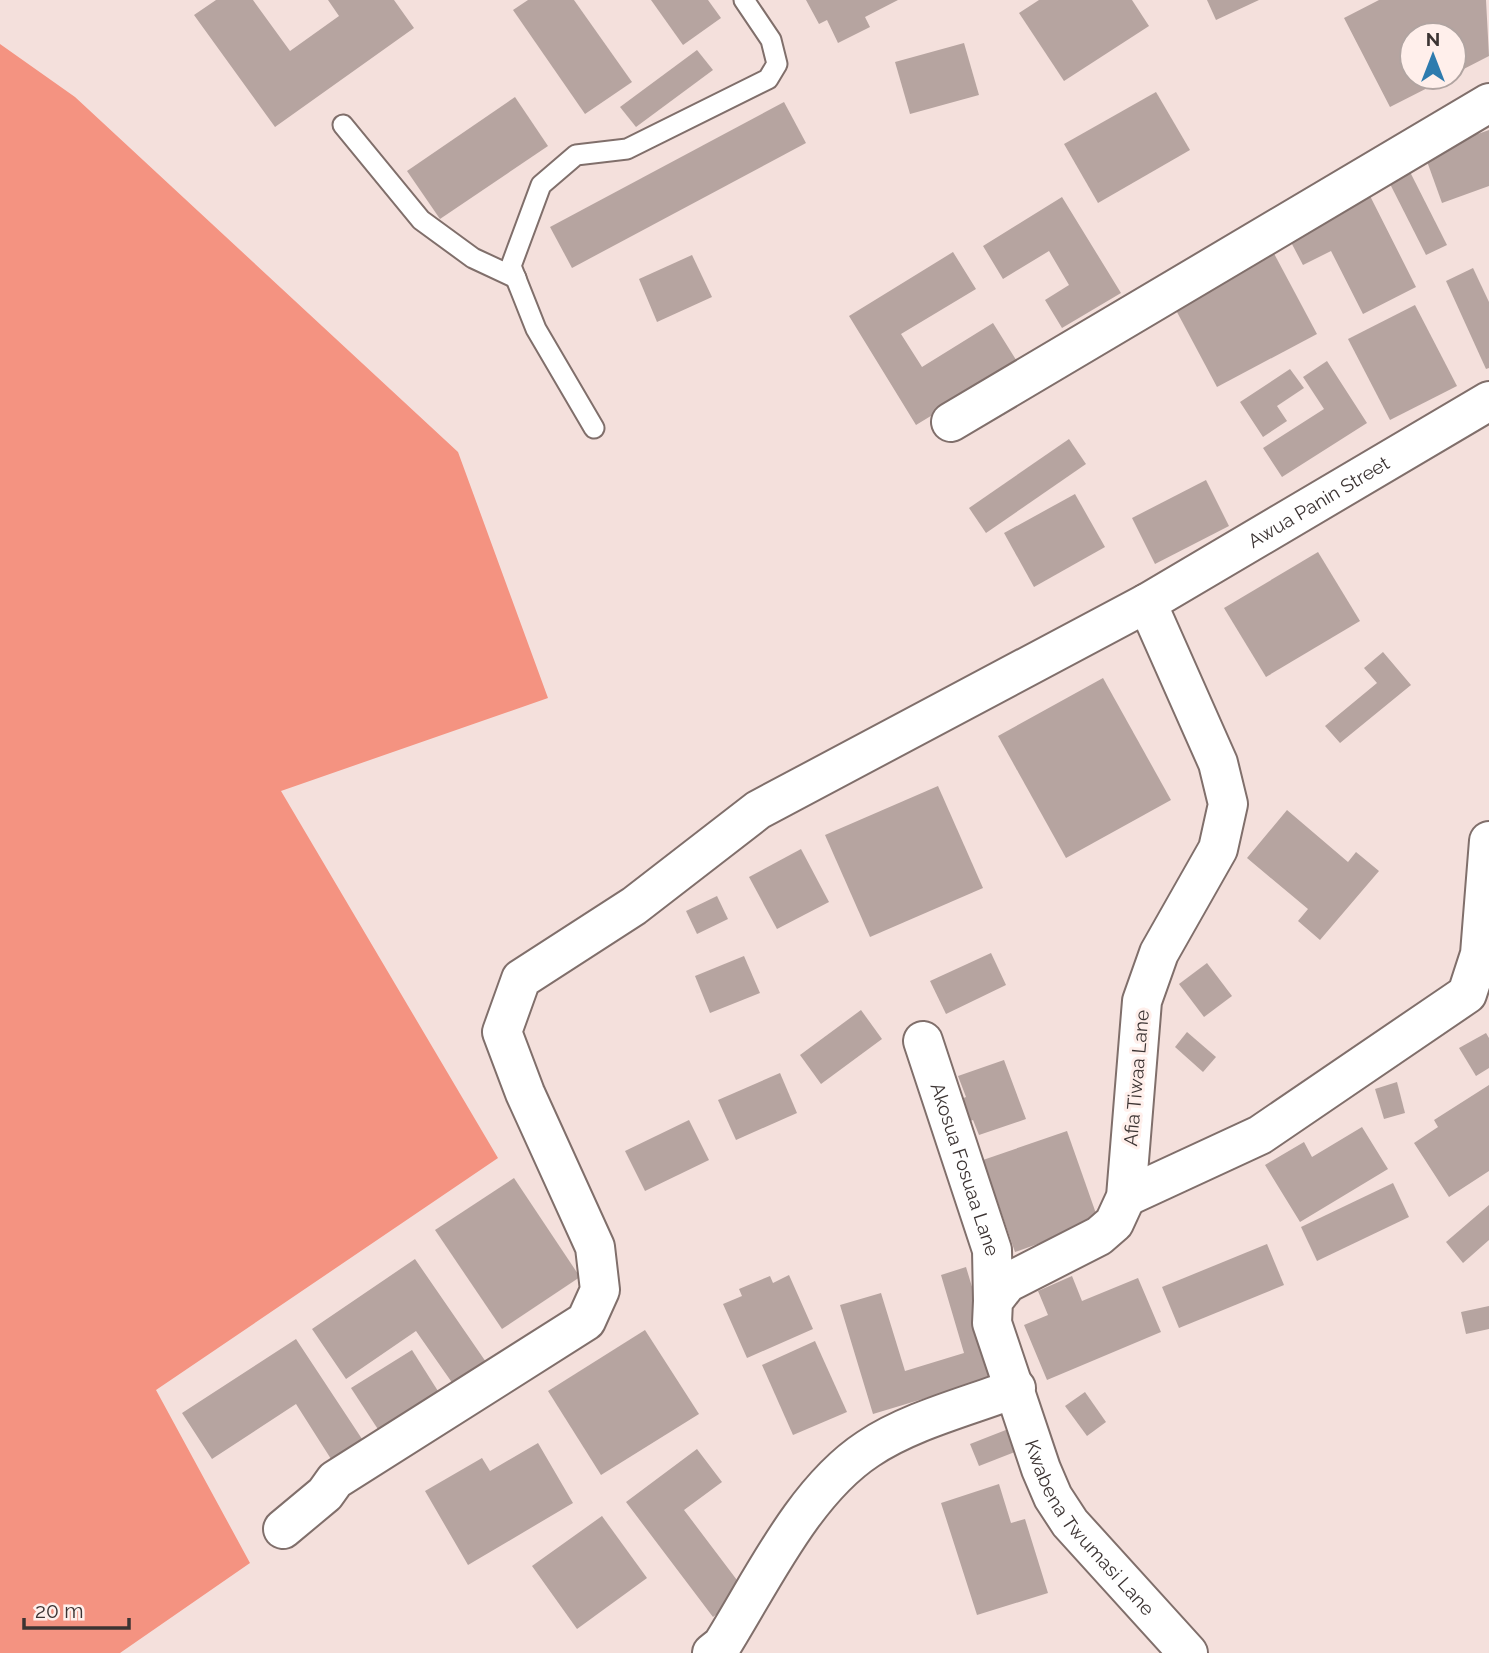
<svg xmlns="http://www.w3.org/2000/svg" width="1489" height="1653" font-family="Raleway,sans-serif">
<style>
.forest{fill:#f49381}
.building{fill:#b6a4a0}
.lines{fill:none;stroke-linecap:round;stroke-linejoin:round}
.lane-casing{stroke:#806f6b;stroke-width:23}
.street-casing{stroke:#806f6b;stroke-width:42}
.lane{stroke:#fff;stroke-width:19}
.street{stroke:#fff;stroke-width:38}
.labels{text-anchor:middle;dominant-baseline:central;stroke-width:6;stroke-linejoin:round;paint-order:stroke}
.street-label{font-size:19px;fill:#3c3433;stroke:#ffefeb}
</style>
<rect width="100%" height="100%" fill="#f4e0dc"/>
<path class="forest" d="M 0,44 L 75,97 L 458,452 L 548,698 L 281,791 L 498,1158 L 156,1390 L 250,1563 L 120,1653 L 0,1653 Z"/>
<g class="building">
<path d="M 216,0 L 253,0 L 290,51 L 339,16 L 328,0 L 394,0 L 414,28 L 275,127 L 194,15 Z"/>
<path d="M 528,0 L 574,0 L 632,82 L 585,114 L 513,10 Z"/>
<path d="M 651,0 L 708,0 L 721,18 L 683,45 Z"/>
<path d="M 806,0 L 898,0 L 865,17 L 870,27 L 838,43 L 827,20 L 819,24 Z"/>
<path d="M 1039,0 L 1132,0 L 1149,26 L 1064,81 L 1019,13 Z"/>
<path d="M 1207,0 L 1259,0 L 1216,20 Z"/>
<path d="M 1379,0 L 1486,0 L 1489,56 L 1454,74 L 1454,35 L 1412,35 L 1412,77 L 1449,77 L 1390,107 L 1344,18 Z"/>
<path d="M 964,43 L 979,95 L 910,114 L 895,62 Z"/>
<path d="M 697,50 L 713,70 L 636,127 L 620,107 Z"/>
<path d="M 1156,92 L 1190,150 L 1098,203 L 1064,144 Z"/>
<path d="M 515,97 L 548,146 L 440,219 L 407,171 Z"/>
<path d="M 784,102 L 806,143 L 572,268 L 550,227 Z"/>
<path d="M 1489,130 L 1489,186 L 1442,203 L 1424,153 Z"/>
<path d="M 1408,168 L 1447,245 L 1426,255 L 1387,178 Z"/>
<path d="M 1365,186 L 1416,287 L 1363,314 L 1331,251 L 1303,265 L 1283,227 Z"/>
<path d="M 1062,197 L 1121,293 L 1062,328 L 1045,300 L 1069,285 L 1049,251 L 1003,279 L 983,246 Z"/>
<path d="M 1270,246 L 1317,334 L 1217,387 L 1170,299 Z"/>
<path d="M 953,252 L 976,289 L 901,334 L 922,367 L 993,323 L 1018,363 L 916,425 L 849,316 Z"/>
<path d="M 692,255 L 712,297 L 657,322 L 639,279 Z"/>
<path d="M 1473,268 L 1489,302 L 1489,368 L 1486,369 L 1446,281 Z"/>
<path d="M 1415,305 L 1457,386 L 1390,420 L 1348,339 Z"/>
<path d="M 1327,361 L 1367,423 L 1282,477 L 1263,448 L 1324,409 L 1303,377 Z"/>
<path d="M 1290,369 L 1304,388 L 1277,406 L 1287,421 L 1263,437 L 1240,402 Z"/>
<path d="M 1069,439 L 1086,464 L 986,533 L 969,508 Z"/>
<path d="M 1206,480 L 1229,526 L 1155,564 L 1132,518 Z"/>
<path d="M 1075,494 L 1105,547 L 1034,587 L 1004,533 Z"/>
<path d="M 1318,552 L 1360,621 L 1266,677 L 1224,608 Z"/>
<path d="M 1383,652 L 1411,685 L 1340,743 L 1325,726 L 1377,683 L 1364,668 Z"/>
<path d="M 1103,678 L 1171,800 L 1066,858 L 998,736 Z"/>
<path d="M 938,786 L 983,888 L 870,937 L 825,835 Z"/>
<path d="M 1287,810 L 1348,862 L 1356,852 L 1379,871 L 1320,940 L 1298,921 L 1308,909 L 1247,858 Z"/>
<path d="M 801,849 L 829,902 L 777,929 L 749,877 Z"/>
<path d="M 717,896 L 728,919 L 697,934 L 686,911 Z"/>
<path d="M 991,953 L 1006,985 L 946,1014 L 930,981 Z"/>
<path d="M 744,956 L 760,993 L 710,1013 L 695,976 Z"/>
<path d="M 1207,963 L 1232,996 L 1204,1017 L 1179,984 Z"/>
<path d="M 861,1010 L 882,1039 L 821,1084 L 800,1055 Z"/>
<path d="M 1187,1032 L 1216,1057 L 1203,1072 L 1175,1047 Z"/>
<path d="M 1486,1033 L 1489,1038 L 1489,1068 L 1476,1076 L 1459,1048 Z"/>
<path d="M 1004,1060 L 1026,1119 L 979,1135 L 973,1120 L 962,1124 L 954,1102 L 966,1097 L 958,1076 Z"/>
<path d="M 780,1073 L 797,1113 L 736,1140 L 718,1100 Z"/>
<path d="M 1397,1082 L 1405,1113 L 1384,1119 L 1375,1089 Z"/>
<path d="M 1489,1085 L 1489,1171 L 1449,1197 L 1414,1143 L 1438,1127 L 1434,1120 Z"/>
<path d="M 689,1120 L 709,1160 L 645,1191 L 625,1151 Z"/>
<path d="M 1362,1127 L 1388,1169 L 1300,1222 L 1265,1165 L 1304,1142 L 1312,1157 Z"/>
<path d="M 1067,1131 L 1099,1222 L 1015,1252 L 983,1160 Z"/>
<path d="M 514,1178 L 580,1277 L 502,1329 L 435,1230 Z"/>
<path d="M 1393,1183 L 1409,1217 L 1317,1261 L 1301,1227 Z"/>
<path d="M 1489,1205 L 1489,1240 L 1463,1263 L 1446,1242 Z"/>
<path d="M 1267,1244 L 1284,1285 L 1179,1328 L 1162,1287 Z"/>
<path d="M 415,1259 L 486,1362 L 453,1384 L 416,1331 L 346,1379 L 312,1329 Z"/>
<path d="M 966,1267 L 999,1376 L 873,1414 L 840,1305 L 881,1293 L 905,1371 L 964,1353 L 941,1275 Z"/>
<path d="M 789,1275 L 813,1329 L 747,1358 L 723,1304 L 742,1296 L 739,1289 L 770,1276 L 773,1283 Z"/>
<path d="M 1072,1276 L 1082,1301 L 1138,1278 L 1161,1332 L 1047,1380 L 1024,1325 L 1048,1315 L 1038,1291 Z"/>
<path d="M 1489,1306 L 1489,1329 L 1466,1334 L 1461,1312 Z"/>
<path d="M 645,1330 L 699,1414 L 601,1475 L 548,1391 Z"/>
<path d="M 296,1339 L 362,1439 L 331,1459 L 296,1404 L 212,1459 L 182,1413 Z"/>
<path d="M 815,1341 L 847,1412 L 793,1435 L 762,1365 Z"/>
<path d="M 412,1350 L 443,1399 L 383,1437 L 351,1388 Z"/>
<path d="M 1085,1392 L 1106,1422 L 1087,1436 L 1065,1406 Z"/>
<path d="M 1016,1426 L 1025,1448 L 979,1466 L 970,1444 Z"/>
<path d="M 538,1443 L 573,1503 L 468,1565 L 425,1491 L 482,1458 L 490,1471 Z"/>
<path d="M 697,1449 L 722,1482 L 684,1510 L 746,1592 L 713,1617 L 626,1502 Z"/>
<path d="M 999,1484 L 1011,1523 L 1025,1519 L 1048,1593 L 977,1615 L 941,1503 Z"/>
<path d="M 602,1516 L 647,1578 L 577,1629 L 532,1566 Z"/>
</g>
<g class="lines">
<g class="lane-casing">
<g id="lane">
<path d="M 343,125 L 421,220 L 473,258 L 516,278"/>
<path d="M 594,428 L 536,329 L 511,266 L 541,185 L 576,155 L 627,149 L 768,79 L 777,64 L 771,40 L 744,0"/>
</g>
</g>
<g class="street-casing">
<g id="street">
<path d="M 951,422 L 1489,103"/>
<path id="s1" d="M 1147,603 L 1218,763 L 1228,804 L 1218,849 L 1159,953 L 1142,1001 L 1126,1197 L 1114,1223 L 1099,1236 L 1007,1283 L 993,1301 L 992,1323 L 1041,1469 L 1053,1497 L 1070,1523 L 1188,1653"/>
<path id="s2" d="M 923,1041 L 992,1250 L 993,1301"/>
<path d="M 1126,1197 L 1260,1135 L 1467,994 L 1480,954 L 1489,841"/>
<path id="s3" d="M 283,1529 L 325,1494 L 335,1480 L 586,1321 L 600,1290 L 595,1247 L 525,1093 L 502,1032 L 521,979 L 634,906 L 758,810 L 1147,603 L 1489,401"/>
<path d="M 712,1653 L 722,1645 C 762,1581 804,1491 868,1449 C 909,1421 969,1406 1016,1388"/>
</g>
</g>
<use href="#lane" class="lane"/>
<use href="#street" class="street"/>
</g>
<g class="labels">
<g class="street-label">
<text stroke="none"><textPath href="#s3" startOffset="1668">Awua Panin Street</textPath></text>
<text transform="translate(1136 1078) rotate(-85)">Afia Tiwaa Lane</text>
<text stroke="none"><textPath href="#s2" startOffset="135">Akosua Fosuaa Lane</textPath></text>
<text stroke="none"><textPath href="#s1" startOffset="1057">Kwabena Twumasi Lane</textPath></text>
</g>
</g>
<g transform="translate(1433 56)"><circle r="33" fill="#ffefeb" stroke="#b1a4a1" stroke-width="2"/>
<path d="M0-5L12 26L0 18L-12 26Z" fill="#2e7bae"/>
<text y="-10" font-size="19" font-weight="bold" text-anchor="middle" fill="#3c3433">N</text>
</g>
<path d="M24 1618v10h105v-10" fill="none" stroke="#3c3433" stroke-width="3.5"/>
<text x="35" y="1618" font-size="21" fill="#3c3433" stroke="#ffefeb" stroke-width="5" paint-order="stroke">20 m</text>
</svg>
